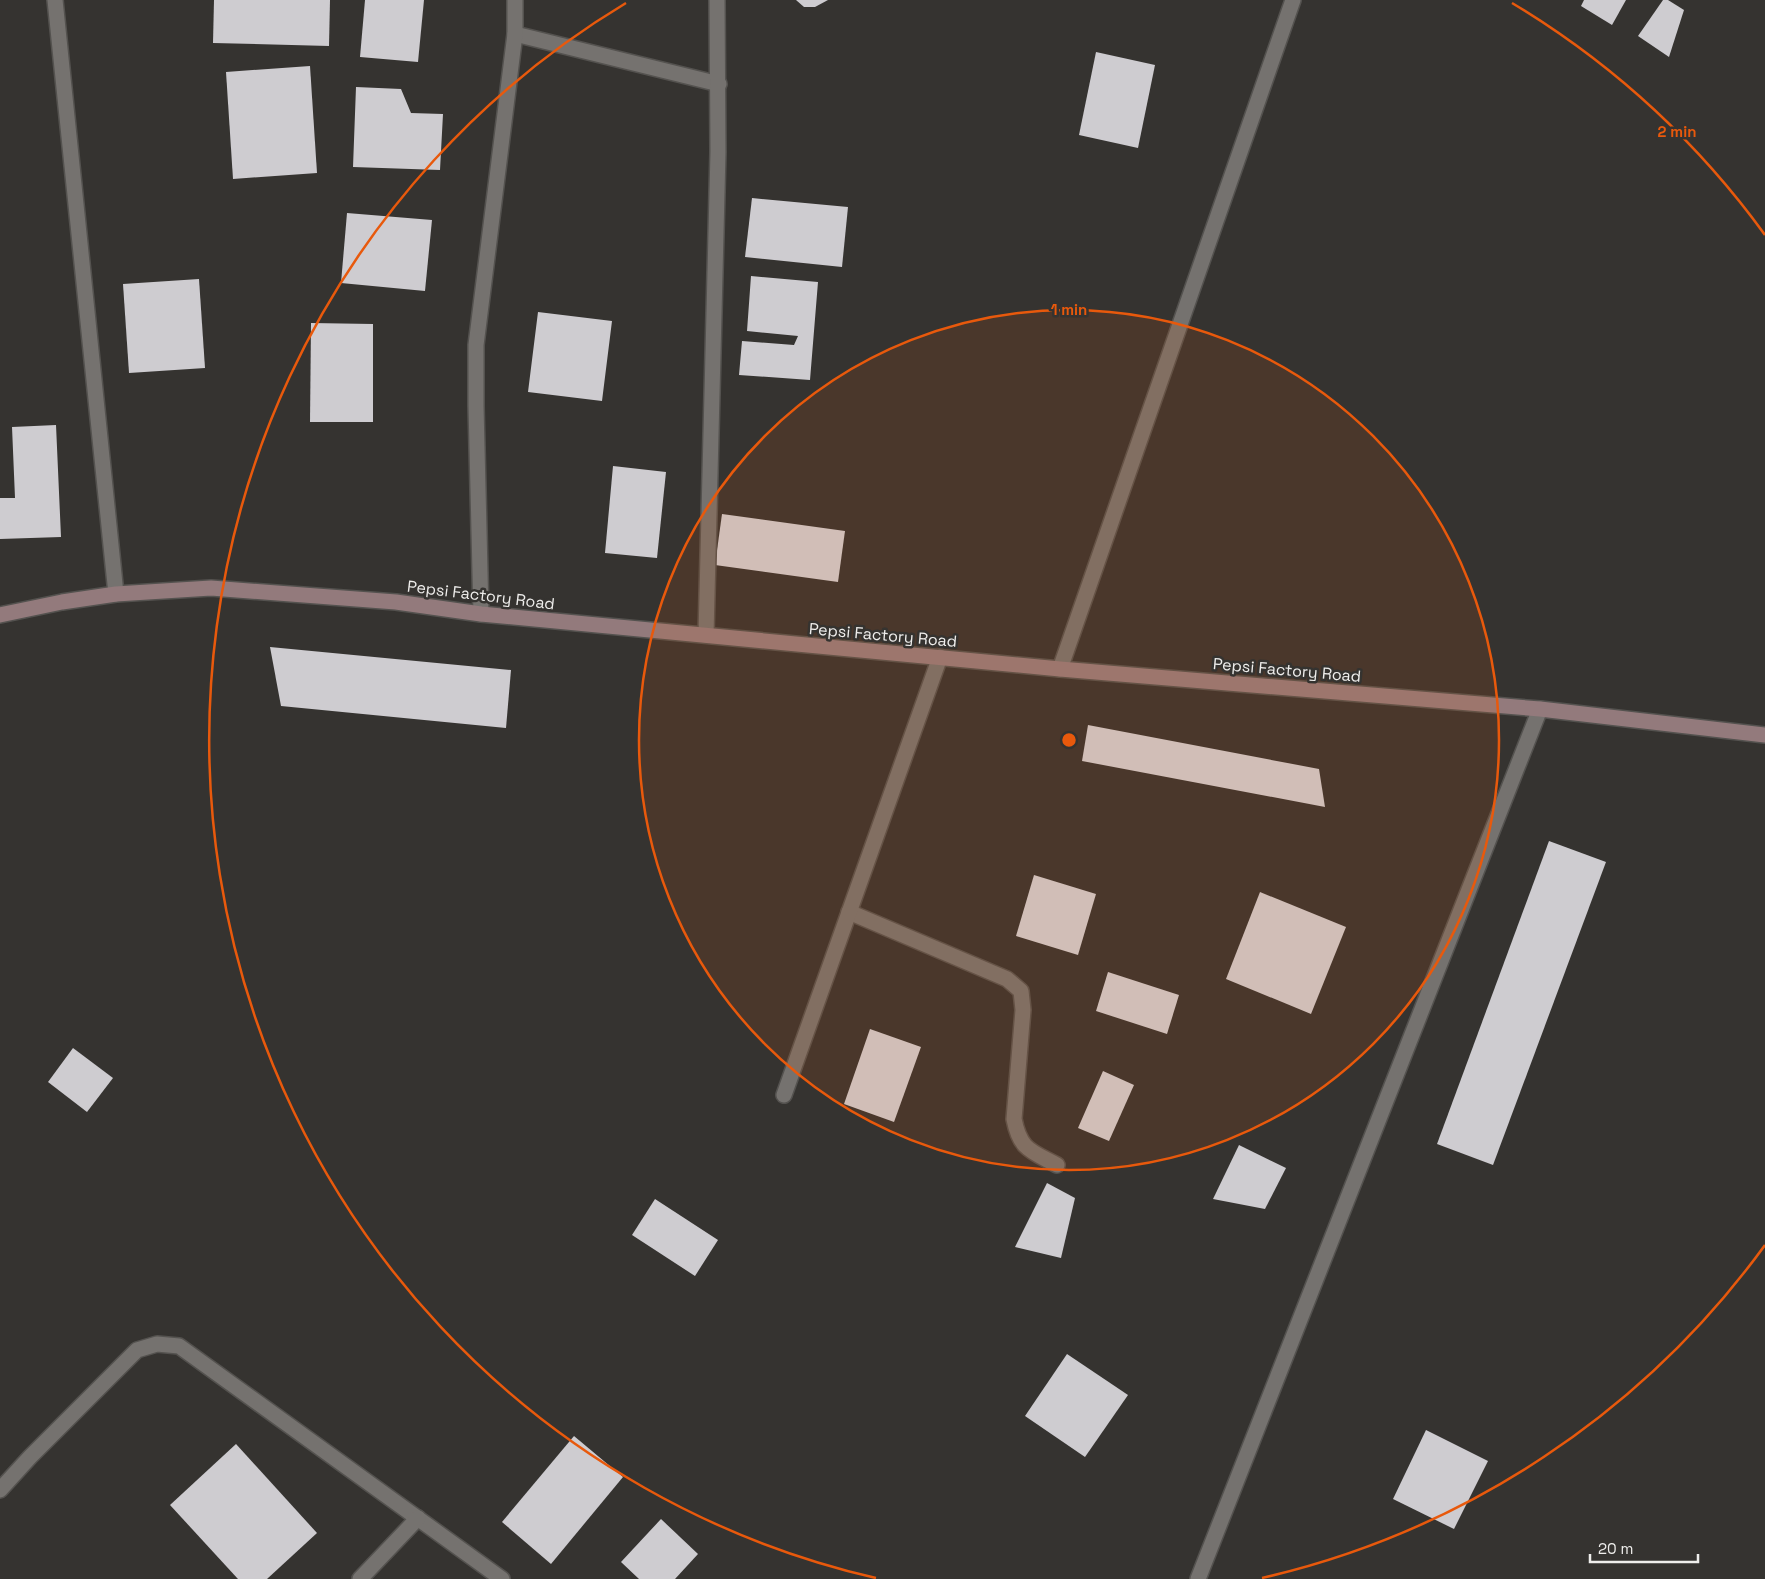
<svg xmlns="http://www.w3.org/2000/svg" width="1765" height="1579" font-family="'Space Grotesk',sans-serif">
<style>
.building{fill:#ceccd0}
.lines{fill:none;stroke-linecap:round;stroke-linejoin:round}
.minor-casing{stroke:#54524f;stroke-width:18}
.secondary-casing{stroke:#54524f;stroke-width:18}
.minor{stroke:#75726f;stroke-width:15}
.secondary{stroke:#937a7c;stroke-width:15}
.ring{fill:none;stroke:#e8590c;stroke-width:2.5}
.labels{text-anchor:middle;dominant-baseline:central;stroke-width:5;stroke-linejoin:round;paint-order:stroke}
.street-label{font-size:16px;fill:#efeeec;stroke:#353330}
.centre{fill:#e8590c;stroke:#353330;stroke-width:2.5}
.ring-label{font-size:15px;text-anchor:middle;font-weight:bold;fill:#e8590c;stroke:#353330;stroke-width:5;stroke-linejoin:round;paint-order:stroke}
</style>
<rect width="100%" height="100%" fill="#353330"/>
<g class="building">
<path d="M 214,0 L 330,0 L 329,46 L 213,43 Z"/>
<path d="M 365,0 L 424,0 L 418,62 L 360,57 Z"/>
<path d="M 796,0 L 828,0 L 815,7 L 804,7 Z"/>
<path d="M 1584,0 L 1626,0 L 1612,25 L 1581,6 Z"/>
<path d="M 1663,0 L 1668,0 L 1684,10 L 1669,57 L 1638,36 Z"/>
<path d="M 1096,52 L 1155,65 L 1138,148 L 1079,135 Z"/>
<path d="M 310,66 L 317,173 L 233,179 L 226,72 Z"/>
<path d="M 356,87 L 401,89 L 411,113 L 443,114 L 440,170 L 353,167 Z"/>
<path d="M 752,198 L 848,207 L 842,267 L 745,257 Z"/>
<path d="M 347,213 L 432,220 L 425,291 L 341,283 Z"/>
<path d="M 751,276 L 818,282 L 810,380 L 739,375 L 742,341 L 794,345 L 798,336 L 747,331 Z"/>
<path d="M 199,279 L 205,368 L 129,373 L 123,284 Z"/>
<path d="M 538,312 L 612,321 L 602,401 L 528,392 Z"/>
<path d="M 311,323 L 373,324 L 373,422 L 310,422 Z"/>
<path d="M 56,425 L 61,537 L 0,539 L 0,498 L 15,498 L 12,427 Z"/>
<path d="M 613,466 L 666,472 L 657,558 L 605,553 Z"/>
<path d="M 722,514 L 845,531 L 838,582 L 715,565 Z"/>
<path d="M 270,647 L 511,670 L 506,728 L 281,706 Z"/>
<path d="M 1088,725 L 1319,769 L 1325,807 L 1082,761 Z"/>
<path d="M 1549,841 L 1606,862 L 1493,1165 L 1437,1144 Z"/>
<path d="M 1034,875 L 1096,894 L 1078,955 L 1016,936 Z"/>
<path d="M 1260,892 L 1346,927 L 1311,1014 L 1226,979 Z"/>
<path d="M 1108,972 L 1179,995 L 1167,1034 L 1096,1011 Z"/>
<path d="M 870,1029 L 921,1047 L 894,1122 L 844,1104 Z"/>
<path d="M 73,1048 L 113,1078 L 87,1112 L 48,1082 Z"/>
<path d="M 1103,1071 L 1134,1085 L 1109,1141 L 1078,1128 Z"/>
<path d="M 1239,1145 L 1286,1168 L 1265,1209 L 1213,1199 Z"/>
<path d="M 1047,1183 L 1075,1198 L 1061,1258 L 1015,1247 Z"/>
<path d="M 655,1199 L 718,1240 L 695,1276 L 632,1235 Z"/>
<path d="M 1067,1354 L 1128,1395 L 1085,1457 L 1025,1416 Z"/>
<path d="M 1426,1430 L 1488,1461 L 1454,1529 L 1393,1499 Z"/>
<path d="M 574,1436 L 623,1477 L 551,1564 L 502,1522 Z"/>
<path d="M 236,1444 L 317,1533 L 267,1579 L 238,1579 L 170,1505 Z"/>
<path d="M 661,1519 L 698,1554 L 675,1579 L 639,1579 L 621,1562 Z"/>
</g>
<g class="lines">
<g class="minor-casing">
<g id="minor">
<path d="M 55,0 L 116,594"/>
<path d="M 515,34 L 719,84"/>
<path d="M 481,614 L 476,406 L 476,345 L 515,34 L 515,0"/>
<path d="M 706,635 L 718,152 L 717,0"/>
<path d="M 1060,669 L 1293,0"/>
<path d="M 849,912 L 1007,979 L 1021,991 L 1023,1010 L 1014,1119 C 1020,1150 1031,1151 1057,1165"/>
<path d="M 784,1095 L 940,657"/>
<path d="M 0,1490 L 30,1457 L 137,1350 L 157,1344 L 179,1346 L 502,1579"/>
<path d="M 360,1579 L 418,1518"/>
<path d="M 1198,1579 L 1540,709"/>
</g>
</g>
<g class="secondary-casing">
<path id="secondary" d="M 0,615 L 62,602 L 116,594 L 211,588 L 396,602 L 481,614 L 1060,669 L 1540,709 L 1765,735"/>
</g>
<use href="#minor" class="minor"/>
<use href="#secondary" class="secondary"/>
</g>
<circle cx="1069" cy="740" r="430" fill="#e8590c" fill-opacity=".12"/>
<g class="ring">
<circle cx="1069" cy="740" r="430"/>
<path d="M1765 1245A860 860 0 0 1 1262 1578M876 1578A860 860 0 0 1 626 3M1512 3A860 860 0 0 1 1765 235"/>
</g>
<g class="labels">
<g class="street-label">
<text transform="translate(481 595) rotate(7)">Pepsi Factory Road</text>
<text transform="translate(883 635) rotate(5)">Pepsi Factory Road</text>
<text transform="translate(1287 670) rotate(5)">Pepsi Factory Road</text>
</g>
</g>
<circle cx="1069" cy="740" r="8" class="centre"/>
<g class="ring-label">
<text x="1677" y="137">2 min</text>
<text x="1069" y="315">1 min</text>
</g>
<path d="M1590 1554v8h108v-8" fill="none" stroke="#efeeec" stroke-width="2.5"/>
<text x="1598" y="1554" font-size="15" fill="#efeeec" stroke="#353330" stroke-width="4" paint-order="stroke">20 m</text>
</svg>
